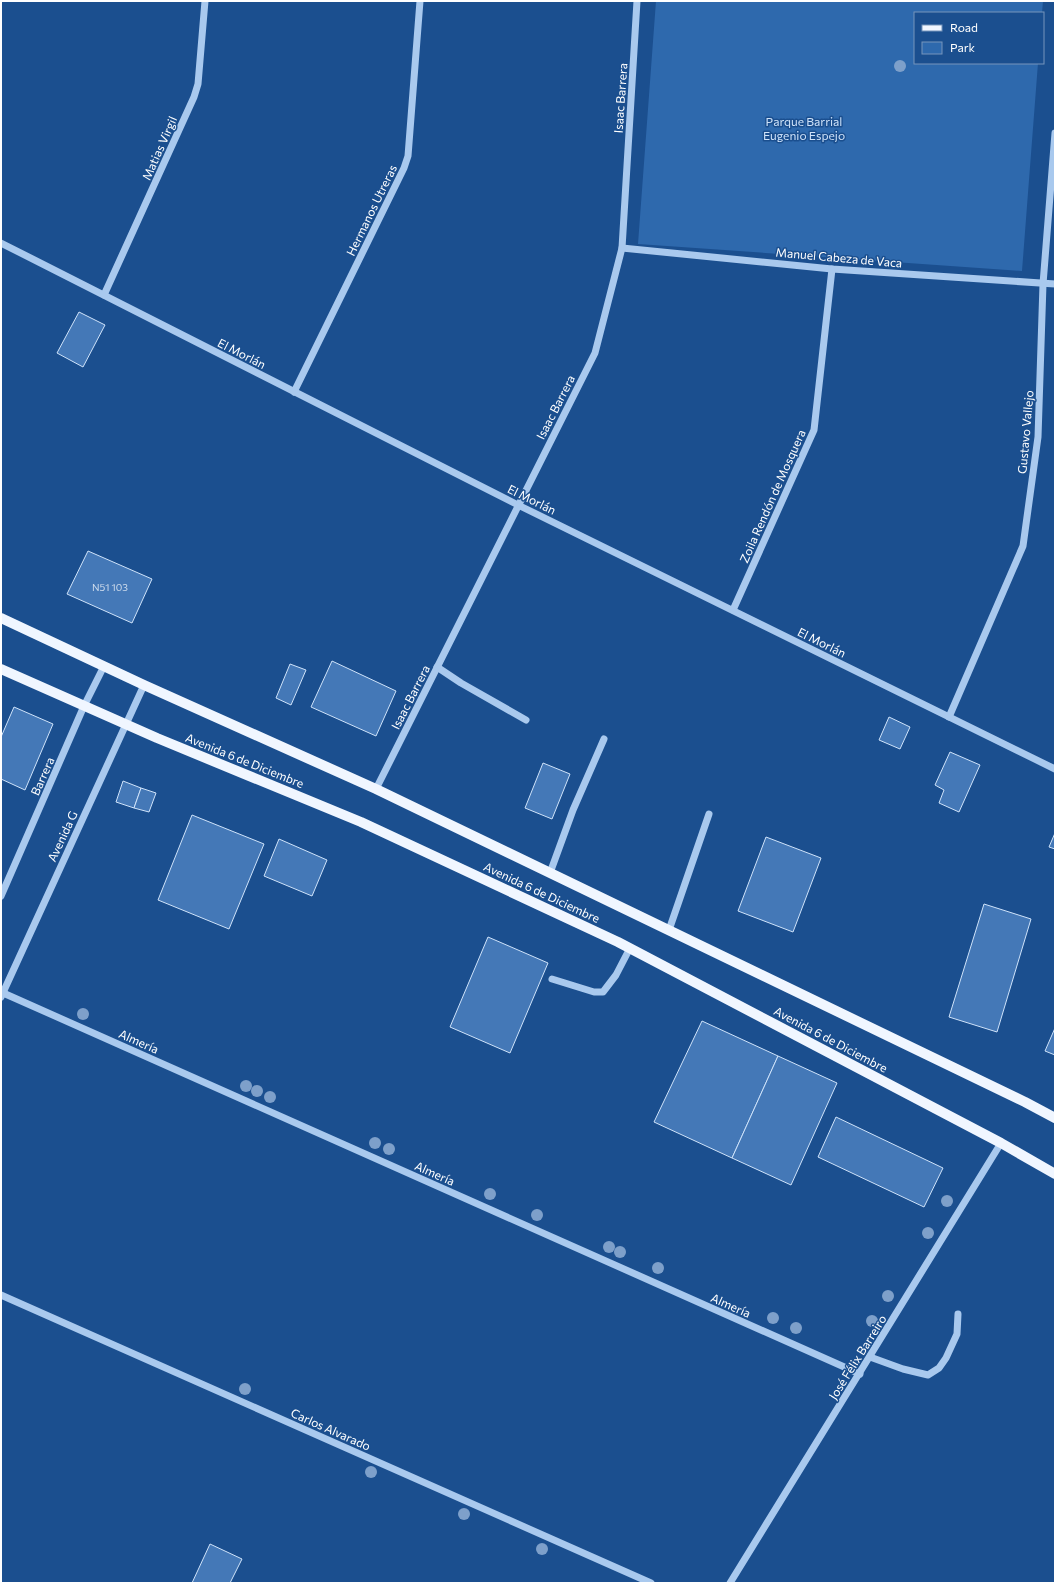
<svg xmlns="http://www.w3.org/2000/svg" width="1056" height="1584" font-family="Commissioner,sans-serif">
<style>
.green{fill:#2e69ad}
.building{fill:#4478b7;stroke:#cfe3fa}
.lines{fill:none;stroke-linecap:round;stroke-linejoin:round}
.minor{stroke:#a9c9ee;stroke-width:7}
.major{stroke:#f0f6ff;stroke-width:10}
.tree{fill:#7ea0ca}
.labels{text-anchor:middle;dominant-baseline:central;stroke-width:3;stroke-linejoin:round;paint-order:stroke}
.number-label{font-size:10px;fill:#d0dded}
.street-label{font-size:12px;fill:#fff;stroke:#1b4f8f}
.park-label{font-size:12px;fill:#cfe3fa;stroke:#1b4f8f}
</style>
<rect width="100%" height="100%" fill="#1b4f8f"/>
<path class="green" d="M 656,1 L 1043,1 L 1042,13 L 915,13 L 915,63 L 1038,63 L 1022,271 L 638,244 Z"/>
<g class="building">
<path d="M 79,312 L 105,325 L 83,367 L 57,353 Z"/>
<path d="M 88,551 L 152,579 L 132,623 L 67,594 Z"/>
<path d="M 332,661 L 396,691 L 376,736 L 311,707 Z"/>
<path d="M 290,664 L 306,670 L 291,705 L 276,698 Z"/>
<path d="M 14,707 L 53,724 L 25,790 L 1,779 L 1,737 Z"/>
<path d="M 889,717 L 910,727 L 900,749 L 879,740 Z"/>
<path d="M 950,752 L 980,765 L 959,812 L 939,803 L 944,790 L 935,785 Z"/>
<path d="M 543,763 L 570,774 L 552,819 L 525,808 Z"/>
<path d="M 123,781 L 141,788 L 134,808 L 116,802 Z"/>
<path d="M 141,788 L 156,793 L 149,812 L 134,808 Z"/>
<path d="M 192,815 L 264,844 L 229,929 L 158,900 Z"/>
<path d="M 1055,833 L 1055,849 L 1049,847 Z"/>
<path d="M 766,837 L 821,858 L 793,932 L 738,911 Z"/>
<path d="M 279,839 L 327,860 L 312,896 L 264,876 Z"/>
<path d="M 984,904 L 1031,919 L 997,1032 L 949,1017 Z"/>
<path d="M 488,937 L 548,963 L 510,1053 L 450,1027 Z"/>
<path d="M 702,1021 L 778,1056 L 732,1158 L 654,1122 Z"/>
<path d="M 1055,1028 L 1055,1055 L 1045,1051 Z"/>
<path d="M 778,1056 L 837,1083 L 791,1185 L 732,1158 Z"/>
<path d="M 836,1117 L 943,1168 L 924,1207 L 818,1157 Z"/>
<path d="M 210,1544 L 242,1559 L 230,1583 L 192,1583 Z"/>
</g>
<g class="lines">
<g class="minor">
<path d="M 1,243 L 518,505 L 1055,769"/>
<path d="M 622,248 L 832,269 L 1055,284"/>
<path d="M 104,295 L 194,97 L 198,84 L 205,1"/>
<path d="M 294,392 L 404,168 L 408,156 L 420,1"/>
<path d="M 733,610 L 814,430 L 832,269"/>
<path d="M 437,667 L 461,683 L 526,720"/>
<path d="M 949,717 L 1023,546 L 1038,437 L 1043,284 L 1055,133"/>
<path d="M 376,789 L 595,353 L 622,248 L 637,1"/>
<path d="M 550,873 L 573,810 L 604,739"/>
<path d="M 1,896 L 84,706 L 104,666"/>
<path d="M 669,930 L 709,814"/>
<path d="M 552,979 L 594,992 L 603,992 L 616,975 L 630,948"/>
<path d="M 1,992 L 860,1374"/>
<path d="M 1,997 L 144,685"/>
<path d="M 1,1295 L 651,1583"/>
<path d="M 870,1357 L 903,1369 L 928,1375 L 939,1368 L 946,1358 L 957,1334 L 958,1314"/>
<path d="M 730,1583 L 1001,1143"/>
</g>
<g class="major">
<path d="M 1,618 L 144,685 L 376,789 L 1025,1102 L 1055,1118"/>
<path d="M 1,669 L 157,738 L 361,822 L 618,942 L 1001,1143 L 1055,1174"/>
</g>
</g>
<g class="tree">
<circle cx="900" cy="66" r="6"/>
<circle cx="83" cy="1014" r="6"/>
<circle cx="246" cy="1086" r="6"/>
<circle cx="257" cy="1091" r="6"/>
<circle cx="270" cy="1097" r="6"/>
<circle cx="375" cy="1143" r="6"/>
<circle cx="389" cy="1149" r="6"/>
<circle cx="490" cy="1194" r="6"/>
<circle cx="947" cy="1201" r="6"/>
<circle cx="537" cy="1215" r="6"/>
<circle cx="928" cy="1233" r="6"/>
<circle cx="609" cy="1247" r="6"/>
<circle cx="620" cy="1252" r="6"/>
<circle cx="658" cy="1268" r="6"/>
<circle cx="888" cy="1296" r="6"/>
<circle cx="773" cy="1318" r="6"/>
<circle cx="872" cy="1321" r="6"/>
<circle cx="796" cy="1328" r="6"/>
<circle cx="245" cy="1389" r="6"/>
<circle cx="371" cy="1472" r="6"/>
<circle cx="464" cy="1514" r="6"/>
<circle cx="542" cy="1549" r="6"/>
</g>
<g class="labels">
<g class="number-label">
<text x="110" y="587">N51 103</text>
</g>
<g class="street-label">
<text transform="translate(620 98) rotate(-86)">Isaac Barrera</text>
<text transform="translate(159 148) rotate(-66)">Matias Virgil</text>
<text transform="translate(371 210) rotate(-64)">Hermanos Utreras</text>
<text transform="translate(839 257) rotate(5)">Manuel Cabeza de Vaca</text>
<text transform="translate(242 353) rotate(27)">El Morlán</text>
<text transform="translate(555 407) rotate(-63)">Isaac Barrera</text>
<text transform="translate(1025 432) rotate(-85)">Gustavo Vallejo</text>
<text transform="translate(772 496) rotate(-66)">Zoila Rendón de Mosquera</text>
<text transform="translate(532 499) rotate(26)">El Morlán</text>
<text transform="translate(822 642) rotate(26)">El Morlán</text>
<text transform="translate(410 697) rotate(-63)">Isaac Barrera</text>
<text transform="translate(245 760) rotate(22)">Avenida 6 de Diciembre</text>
<text transform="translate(42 776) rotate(-66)">Barrera</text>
<text transform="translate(62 836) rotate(-65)">Avenida G</text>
<text transform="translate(542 892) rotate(25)">Avenida 6 de Diciembre</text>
<text transform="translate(831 1039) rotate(28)">Avenida 6 de Diciembre</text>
<text transform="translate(139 1041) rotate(24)">Almería</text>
<text transform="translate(435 1173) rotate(24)">Almería</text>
<text transform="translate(731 1305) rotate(24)">Almería</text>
<text transform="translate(857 1357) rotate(-58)">José Félix Barreiro</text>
<text transform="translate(331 1429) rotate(24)">Carlos Alvarado</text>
</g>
<g class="park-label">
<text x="804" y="121">Parque Barrial<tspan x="804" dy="14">Eugenio Espejo</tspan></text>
</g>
</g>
<rect width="1056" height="1584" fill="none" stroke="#ffffff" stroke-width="4"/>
<rect x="914" y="12" width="130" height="52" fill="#1b4f8f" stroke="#7695bc"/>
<rect x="922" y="25" width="20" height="6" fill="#f0f6ff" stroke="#7695bc"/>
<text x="950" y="32" font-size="12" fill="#ffffff">Road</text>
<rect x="922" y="42" width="20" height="12" fill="#2e69ad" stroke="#7695bc"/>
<text x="950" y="52" font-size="12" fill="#ffffff">Park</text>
</svg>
